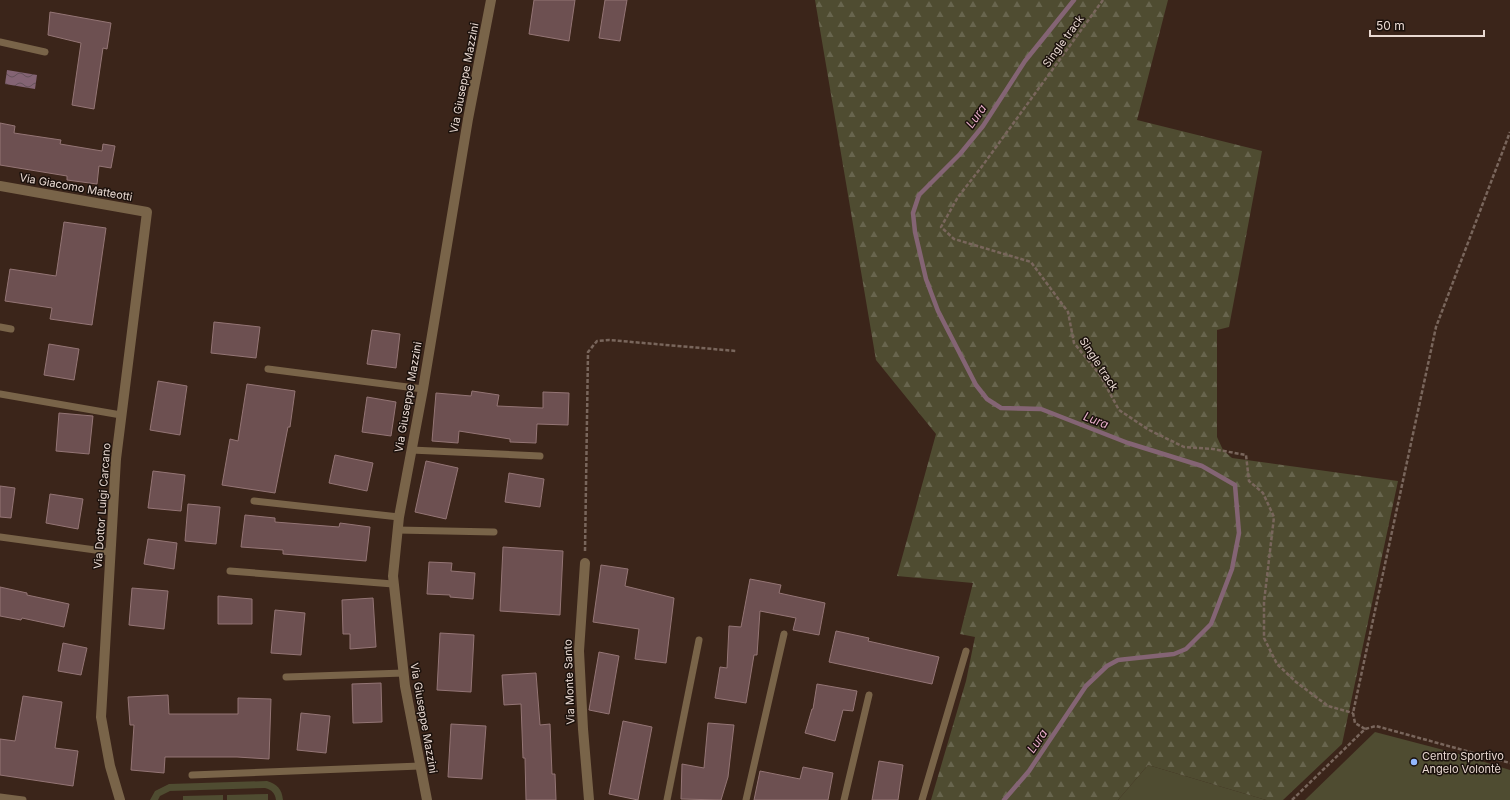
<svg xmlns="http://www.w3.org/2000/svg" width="1510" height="800" font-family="Inter,sans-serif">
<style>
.grass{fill:#4f4c31}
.forest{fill:url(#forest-firs)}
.water{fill:url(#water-waves)}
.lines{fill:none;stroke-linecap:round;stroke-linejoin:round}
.stream{stroke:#846474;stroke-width:4.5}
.building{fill:#6d5051;stroke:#947575}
.path{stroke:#79665c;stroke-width:2.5;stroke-dasharray:4 2;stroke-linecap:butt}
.service{stroke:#796449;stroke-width:7}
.minor{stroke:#796449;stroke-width:10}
.poi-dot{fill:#92b7fd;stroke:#1b110c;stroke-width:1.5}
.labels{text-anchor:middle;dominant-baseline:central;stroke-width:3;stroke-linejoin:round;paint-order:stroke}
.street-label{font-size:11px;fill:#e9d9d2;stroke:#1b110c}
.poi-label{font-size:11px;fill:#e9d9d2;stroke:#1b110c;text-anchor:start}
.water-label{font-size:12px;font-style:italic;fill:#e7adc9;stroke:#1b110c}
</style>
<defs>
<pattern id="forest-firs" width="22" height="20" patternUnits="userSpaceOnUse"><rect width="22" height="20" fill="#4f4c31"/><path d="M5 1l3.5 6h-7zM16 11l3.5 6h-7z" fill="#68654e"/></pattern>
<pattern id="water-waves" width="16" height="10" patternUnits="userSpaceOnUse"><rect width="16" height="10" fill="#846474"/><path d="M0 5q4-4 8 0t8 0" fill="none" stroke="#65525a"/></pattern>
</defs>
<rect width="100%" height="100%" fill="#3b251a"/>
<g class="grass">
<path d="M 1375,732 L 1459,754 L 1510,770 L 1510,800 L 1305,800 Z"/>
<path d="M 1148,765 L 1266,800 L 1118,800 Z"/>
<path d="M 267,781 C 277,784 282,789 283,800 L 276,800 C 275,793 272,790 265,788 L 170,791 L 160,796 L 158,800 L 150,800 L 155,791 L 169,784 Z"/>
<path d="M 268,794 L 268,800 L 227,800 L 227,795 Z"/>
<path d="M 223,795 L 223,800 L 183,800 L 183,796 Z"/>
</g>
<path class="forest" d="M 815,0 L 1168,0 L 1137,120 L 1262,151 L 1229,327 L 1217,330 L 1217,437 L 1223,450 L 1232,458 L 1398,481 L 1342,744 L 1283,800 L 1266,800 L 1148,765 L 1118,800 L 931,800 L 966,681 L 975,637 L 960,634 L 973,583 L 897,576 L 936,434 L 876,360 Z"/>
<path class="water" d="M 7,70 L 37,75 L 35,89 L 5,84 Z"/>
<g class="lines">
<path class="stream" d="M 1004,800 L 1029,771 L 1086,686 L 1107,666 L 1118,660 L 1174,654 L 1186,649 L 1211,624 L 1232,569 L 1239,533 L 1235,485 L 1202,466 L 1128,443 L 1041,409 L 1001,408 L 987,399 L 976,385 L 938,311 L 926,279 L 915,232 L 913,213 L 919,195 L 960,154 L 983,126 L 1025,61 L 1074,0"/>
</g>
<g class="building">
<path d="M 534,0 L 575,0 L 569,41 L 529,34 Z"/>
<path d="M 605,0 L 627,0 L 620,41 L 599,38 Z"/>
<path d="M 50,12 L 111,23 L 107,49 L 103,48 L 94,109 L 72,105 L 81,43 L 48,35 Z"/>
<path d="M 0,123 L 15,126 L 14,133 L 61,140 L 60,144 L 102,151 L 103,144 L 115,146 L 111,168 L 99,166 L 97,184 L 67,180 L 67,176 L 0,165 Z"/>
<path d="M 64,222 L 106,228 L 92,325 L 50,319 L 52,308 L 5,301 L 10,269 L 56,276 Z"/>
<path d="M 214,322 L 260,327 L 256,358 L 211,353 Z"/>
<path d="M 372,330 L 400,334 L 396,368 L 367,364 Z"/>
<path d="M 49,344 L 79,349 L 74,380 L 44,375 Z"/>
<path d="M 158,381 L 187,386 L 180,435 L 150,430 Z"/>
<path d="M 247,384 L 295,391 L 290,427 L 288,427 L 275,493 L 222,485 L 230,439 L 238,441 Z"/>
<path d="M 472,391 L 499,395 L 497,406 L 543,408 L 543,392 L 569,393 L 568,425 L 537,424 L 536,443 L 510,442 L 510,439 L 459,431 L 458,443 L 432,441 L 436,393 L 471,396 Z"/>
<path d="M 367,397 L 396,402 L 391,436 L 362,432 Z"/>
<path d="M 59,413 L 93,416 L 89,454 L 56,451 Z"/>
<path d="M 335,455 L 373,463 L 367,491 L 329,483 Z"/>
<path d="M 426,461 L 458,468 L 446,519 L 415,512 Z"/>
<path d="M 153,471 L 185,475 L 181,511 L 148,508 Z"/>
<path d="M 509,473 L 544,479 L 540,507 L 505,502 Z"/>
<path d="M 0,486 L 15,488 L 11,518 L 0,517 Z"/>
<path d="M 50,494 L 83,499 L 78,529 L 46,523 Z"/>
<path d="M 188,504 L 220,507 L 216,544 L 185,541 Z"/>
<path d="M 245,515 L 275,518 L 275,522 L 339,527 L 340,523 L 370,527 L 366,561 L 283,554 L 283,550 L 241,547 Z"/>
<path d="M 148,539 L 177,543 L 174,569 L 144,564 Z"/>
<path d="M 503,547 L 563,551 L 560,615 L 500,611 Z"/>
<path d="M 429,562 L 452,563 L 451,571 L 475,573 L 473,599 L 450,597 L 450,595 L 427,594 Z"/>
<path d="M 601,565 L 628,569 L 625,586 L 674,598 L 666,663 L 635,659 L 639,629 L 593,622 Z"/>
<path d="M 750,579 L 781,585 L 779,593 L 825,603 L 819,635 L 793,630 L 796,618 L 760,611 L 757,655 L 754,655 L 746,703 L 715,698 L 720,667 L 727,668 L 729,626 L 741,627 Z"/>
<path d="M 0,587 L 27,593 L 27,595 L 69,604 L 64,627 L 22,618 L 21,620 L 0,616 Z"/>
<path d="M 132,588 L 168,591 L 164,629 L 129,625 Z"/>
<path d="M 218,596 L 252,599 L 252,624 L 218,624 Z"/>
<path d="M 373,598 L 376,647 L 350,649 L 350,634 L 343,634 L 342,600 Z"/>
<path d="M 275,610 L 305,613 L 301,655 L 271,653 Z"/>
<path d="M 836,631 L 869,638 L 868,641 L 939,657 L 932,684 L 829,662 Z"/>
<path d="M 440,633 L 474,635 L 471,692 L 437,690 Z"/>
<path d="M 63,643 L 87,648 L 81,675 L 58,671 Z"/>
<path d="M 599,652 L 619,656 L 609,714 L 589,710 Z"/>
<path d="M 536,673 L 540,725 L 550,724 L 552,774 L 555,774 L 556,800 L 526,800 L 525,758 L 523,758 L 521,704 L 504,705 L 502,675 Z"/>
<path d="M 381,683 L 382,722 L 353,723 L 352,684 Z"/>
<path d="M 817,684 L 857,691 L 853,711 L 843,710 L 835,741 L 805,733 L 812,709 L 813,709 Z"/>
<path d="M 168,695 L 169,714 L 238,714 L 238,698 L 271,699 L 269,759 L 237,757 L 165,757 L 164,773 L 131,770 L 134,725 L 130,725 L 128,697 Z"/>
<path d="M 23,696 L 62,702 L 55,748 L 78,751 L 73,786 L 0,775 L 0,739 L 15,741 Z"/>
<path d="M 301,713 L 330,716 L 326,753 L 297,750 Z"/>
<path d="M 623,721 L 652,727 L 638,800 L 609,794 Z"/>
<path d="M 708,723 L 734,725 L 728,777 L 721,800 L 681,799 L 682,764 L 704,768 Z"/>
<path d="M 451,724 L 486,726 L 482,779 L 448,777 Z"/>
<path d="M 879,761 L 903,765 L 898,800 L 872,800 Z"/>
<path d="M 803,767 L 833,773 L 828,800 L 754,800 L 760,771 L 800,779 Z"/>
</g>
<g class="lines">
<g class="path">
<path d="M 1103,0 L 983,165 L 958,197 L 941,227 L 954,239 L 1031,262 L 1068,312 L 1074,343 L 1100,375 L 1119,410 L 1149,430 L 1184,447 L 1213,449 L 1246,455 L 1249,481 L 1263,493 L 1274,517 L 1264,602 L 1264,638 L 1277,664 L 1296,682 L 1328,706 L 1353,713"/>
<path d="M 585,551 L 588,352 L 597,341 L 609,340 L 736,351"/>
<path d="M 1365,729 L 1355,723 L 1353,713 L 1436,327 L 1510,132"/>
<path d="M 1292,800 L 1365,729 L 1376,726 L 1510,763"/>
</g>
<g class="service">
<path d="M 0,42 L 45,52"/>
<path d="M 0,327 L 11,329"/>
<path d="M 268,369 L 423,389"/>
<path d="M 0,394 L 121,415"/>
<path d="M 411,450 L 540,456"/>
<path d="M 254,501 L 399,517"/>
<path d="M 397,530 L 494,532"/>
<path d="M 0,537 L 110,552"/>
<path d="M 230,571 L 393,584"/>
<path d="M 286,677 L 404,673"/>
<path d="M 192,775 L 420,766"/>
<path d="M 0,797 L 23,800"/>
<path d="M 667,800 L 699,640"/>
<path d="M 746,800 L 784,634"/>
<path d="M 844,800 L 869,695"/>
<path d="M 922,800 L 966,651"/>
</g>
<g class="minor">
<path d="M 0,186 L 147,212 L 116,459 L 101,717 L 110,766 L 120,800"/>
<path d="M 585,563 L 579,651 L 583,729 L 589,800"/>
<path d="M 427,800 L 405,686 L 393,576 L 399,517 L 423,389 L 468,119 L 491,0"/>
</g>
</g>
<circle class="poi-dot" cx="1414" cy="762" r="4"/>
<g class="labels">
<g class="street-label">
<text transform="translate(1063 41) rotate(-54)">Single track</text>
<text transform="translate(464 78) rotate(-79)">Via Giuseppe Mazzini</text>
<text transform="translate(76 187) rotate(10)">Via Giacomo Matteotti</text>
<text transform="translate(1099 364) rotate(57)">Single track</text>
<text transform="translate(408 397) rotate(-80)">Via Giuseppe Mazzini</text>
<text transform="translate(102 506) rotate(-86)">Via Dottor Luigi Carcano</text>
<text transform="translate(569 682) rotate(-92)">Via Monte Santo</text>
<text transform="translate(424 718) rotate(80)">Via Giuseppe Mazzini</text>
</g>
<g class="poi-label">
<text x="1422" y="756">Centro Sportivo<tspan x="1422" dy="13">Angelo Volontè</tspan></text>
</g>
<g class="water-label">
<text transform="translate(976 116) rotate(-55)">Lura</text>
<text transform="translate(1096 420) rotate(21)">Lura</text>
<text transform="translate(1037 741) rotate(-56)">Lura</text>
</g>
</g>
<path d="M1370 30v6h114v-6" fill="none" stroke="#e9d9d2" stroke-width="2"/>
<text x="1376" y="30" font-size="12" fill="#e9d9d2" stroke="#1b110c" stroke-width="3" paint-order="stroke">50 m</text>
</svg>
